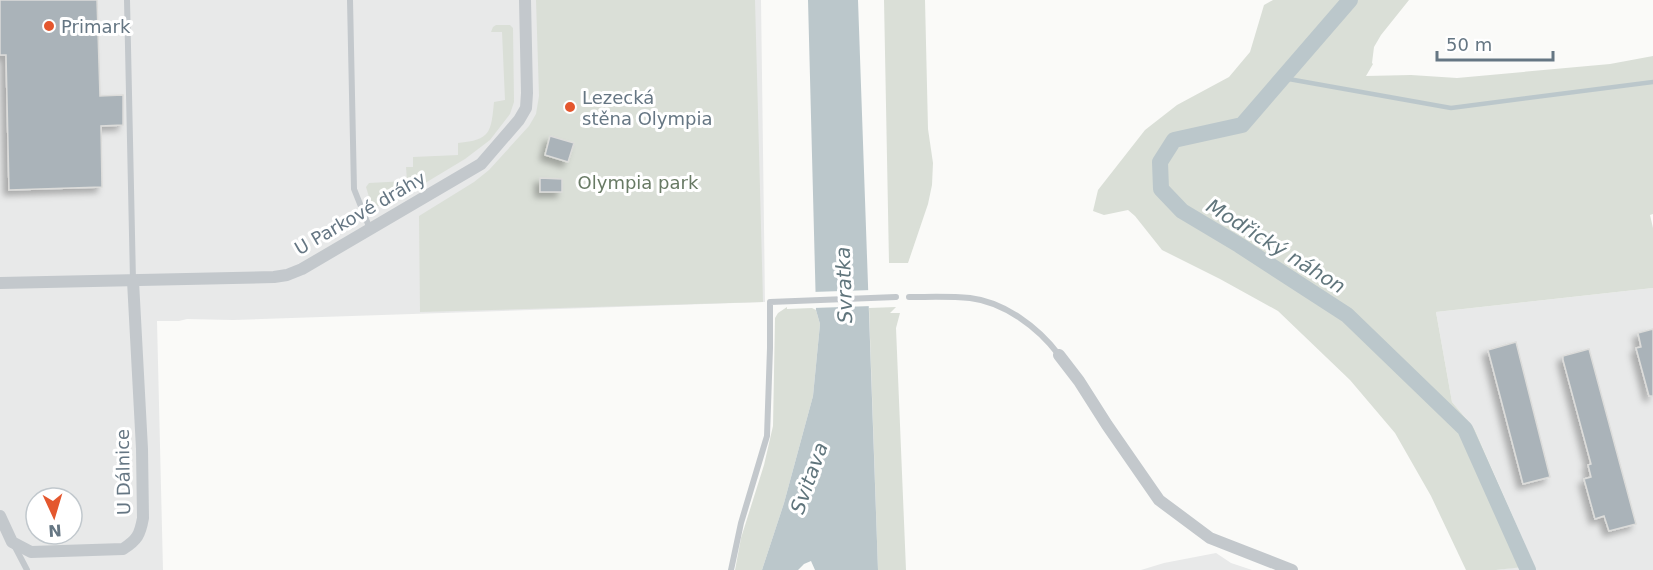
<svg xmlns="http://www.w3.org/2000/svg" width="1653" height="570" font-family="'DejaVu Sans',sans-serif">
<style>
.built{fill:#e8e9e9;fill-rule:evenodd}
.green{fill:#dadfd7}
.water{fill:#bbc7cb}
.pier{fill:#fafaf8}
.lines{fill:none;stroke-linecap:round;stroke-linejoin:round}
.stream{stroke:#bbc7cb;stroke-width:4.5}
.canal{stroke:#bbc7cb;stroke-width:16}
.building{fill:#aab3b9;stroke:#dcdcda;stroke-width:1.5;filter:url(#shadow)}
.lane{stroke:#c3c8cc;stroke-width:6}
.street{stroke:#c3c8cc;stroke-width:12}
.poi-dot{fill:#e4572e;stroke:#fff;stroke-width:2}
.labels{text-anchor:middle;dominant-baseline:central;stroke-width:6;stroke-linejoin:round;paint-order:stroke}
.poi-label{font-size:18px;fill:#657683;stroke:#fff;text-anchor:start}
.park-label{font-size:18px;fill:#687a64;stroke:#fff}
.street-label{font-size:18px;fill:#657683;stroke:#fff}
.water-label{font-size:20px;font-style:italic;fill:#60757c;stroke:#fff}
</style>
<defs>
<filter id="shadow"><feDropShadow dx="-5" dy="5" stdDeviation="3" flood-color="#0004"/></filter>
</defs>
<rect width="100%" height="100%" fill="#fafaf8"/>
<g class="built">
<path d="M 0,0 L 761,0 L 765,302 L 233,320 L 187,319 L 179,321 L 157,321 L 163,570 L 0,570 ZM 36,498 L 72,498 L 72,534 L 36,534 Z"/>
<path d="M 1653,288 L 1653,570 L 1496,570 L 1534,565 L 1474,428 L 1452,402 L 1436,312 Z"/>
<path d="M 1216,553 L 1231,563 L 1252,570 L 1141,570 L 1164,563 Z"/>
</g>
<g class="green">
<path d="M 536,0 L 755,0 L 763,302 L 420,312 L 419,216 L 474,182 L 489,170 L 529,126 L 536,114 L 539,96 Z"/>
<path d="M 884,0 L 925,0 L 928,129 L 933,163 L 932,185 L 928,204 L 908,263 L 889,263 Z"/>
<path d="M 1273,0 L 1409,0 L 1381,35 L 1374,47 L 1372,63 L 1373,64 L 1366,76 L 1411,75 L 1457,78 L 1610,64 L 1653,56 L 1653,214 L 1650,215 L 1653,228 L 1653,288 L 1436,312 L 1452,402 L 1474,428 L 1534,566 L 1496,570 L 1466,570 L 1431,496 L 1395,433 L 1350,380 L 1278,311 L 1220,279 L 1162,250 L 1135,216 L 1128,210 L 1104,215 L 1093,211 L 1098,190 L 1145,130 L 1177,105 L 1229,77 L 1250,52 L 1264,5 Z"/>
<path d="M 496,25 L 510,25 L 513,28 L 514,102 L 510,114 L 490,140 L 465,159 L 392,203 L 378,206 L 373,204 L 369,197 L 366,187 L 369,183 L 407,181 L 406,167 L 413,167 L 413,157 L 458,155 L 458,143 C 491,140 491,132 494,102 L 505,100 L 502,32 L 491,32 L 493,27 Z"/>
<path d="M 787,307 L 787,309 L 812,308 L 816,310 L 820,324 L 813,396 L 784,503 L 762,570 L 735,570 L 741,538 L 764,465 L 773,426 L 775,318 L 778,313 Z"/>
<path d="M 896,307 L 890,313 L 900,313 L 896,328 L 906,570 L 878,570 L 869,308 Z"/>
</g>
<path class="water" d="M 808,0 L 858,0 L 878,570 L 815,570 L 811,561 L 804,564 L 798,570 L 762,570 L 784,503 L 813,396 L 820,324 L 816,310 Z"/>
<path class="pier" d="M 872,290 L 872,306 L 813,308 L 812,292 Z"/>
<g class="lines">
<path class="stream" d="M 1283,78 L 1451,108 L 1653,82"/>
<path class="canal" d="M 1350,0 L 1242,125 L 1174,140 L 1160,162 L 1161,189 L 1182,211 L 1239,245 L 1347,315 L 1465,429 L 1528,570"/>
</g>
<g class="building">
<path d="M 0,0 L 97,0 L 100,96 L 123,95 L 123,125 L 101,126 L 102,187 L 9,190 L 6,55 L 0,55 Z"/>
<path d="M 550,136 L 574,143 L 568,162 L 545,155 Z"/>
<path d="M 540,178 L 562,179 L 562,192 L 540,192 Z"/>
<path d="M 1653,329 L 1653,396 L 1649,396 L 1636,348 L 1641,347 L 1638,333 Z"/>
<path d="M 1516,342 L 1550,477 L 1523,484 L 1488,350 Z"/>
<path d="M 1589,349 L 1636,524 L 1609,531 L 1604,516 L 1595,519 L 1584,479 L 1591,477 L 1588,465 L 1591,464 L 1563,360 L 1563,356 Z"/>
</g>
<g class="lines">
<g class="lane">
<path d="M 127,0 L 133,281"/>
<path d="M 350,0 L 354,189 L 370,229"/>
<path d="M 909,297 C 929,297 950,296 970,298 C 1004,302 1038,327 1059,355"/>
<path d="M 14,545 L 27,570"/>
<path d="M 731,570 L 741,523 L 767,436 L 770,348 L 770,302 L 896,297"/>
</g>
<g class="street">
<path d="M 0,283 L 274,277 L 287,275 L 302,269 L 481,164 L 519,120 L 526,108 L 527,93 L 525,0"/>
<path d="M 1059,355 L 1079,381 L 1107,425 L 1159,500 L 1210,538 L 1292,570"/>
<path d="M 0,516 L 12,542 L 31,552 L 123,549 C 137,540 140,535 143,518 L 142,449 L 133,281"/>
</g>
</g>
<g class="poi-dot">
<circle cx="49" cy="26" r="6"/>
<circle cx="570" cy="107" r="6"/>
</g>
<g class="labels">
<g class="poi-label">
<text x="61" y="26">Primark</text>
<text x="582" y="97">Lezecká<tspan x="582" dy="21">stěna Olympia</tspan></text>
</g>
<g class="park-label">
<text x="638" y="182">Olympia park</text>
</g>
<g class="street-label">
<text transform="translate(360 213) rotate(-30)">U Parkové dráhy</text>
<text transform="translate(123 472) rotate(-91)">U Dálnice</text>
</g>
<g class="water-label">
<text transform="translate(1276 246) rotate(32)">Modřický náhon</text>
<text transform="translate(844 285) rotate(-92)">Svratka</text>
<text transform="translate(809 478) rotate(-70)">Svitava</text>
</g>
</g>
<g transform="translate(54 516) rotate(176)"><circle r="28" fill="#ffffff" stroke="#c1c8cd" stroke-width="1.5"/>
<path d="M0-4.5L10 22L0 15L-10 22Z" fill="#e4572e"/>
<text y="-9" font-size="16" font-weight="bold" text-anchor="middle" fill="#657683">N</text>
</g>
<path d="M1437 51v9h116v-9" fill="none" stroke="#657683" stroke-width="3"/>
<text x="1446" y="51" font-size="18" fill="#657683" stroke="#ffffff" stroke-width="4.5" paint-order="stroke">50 m</text>
</svg>
